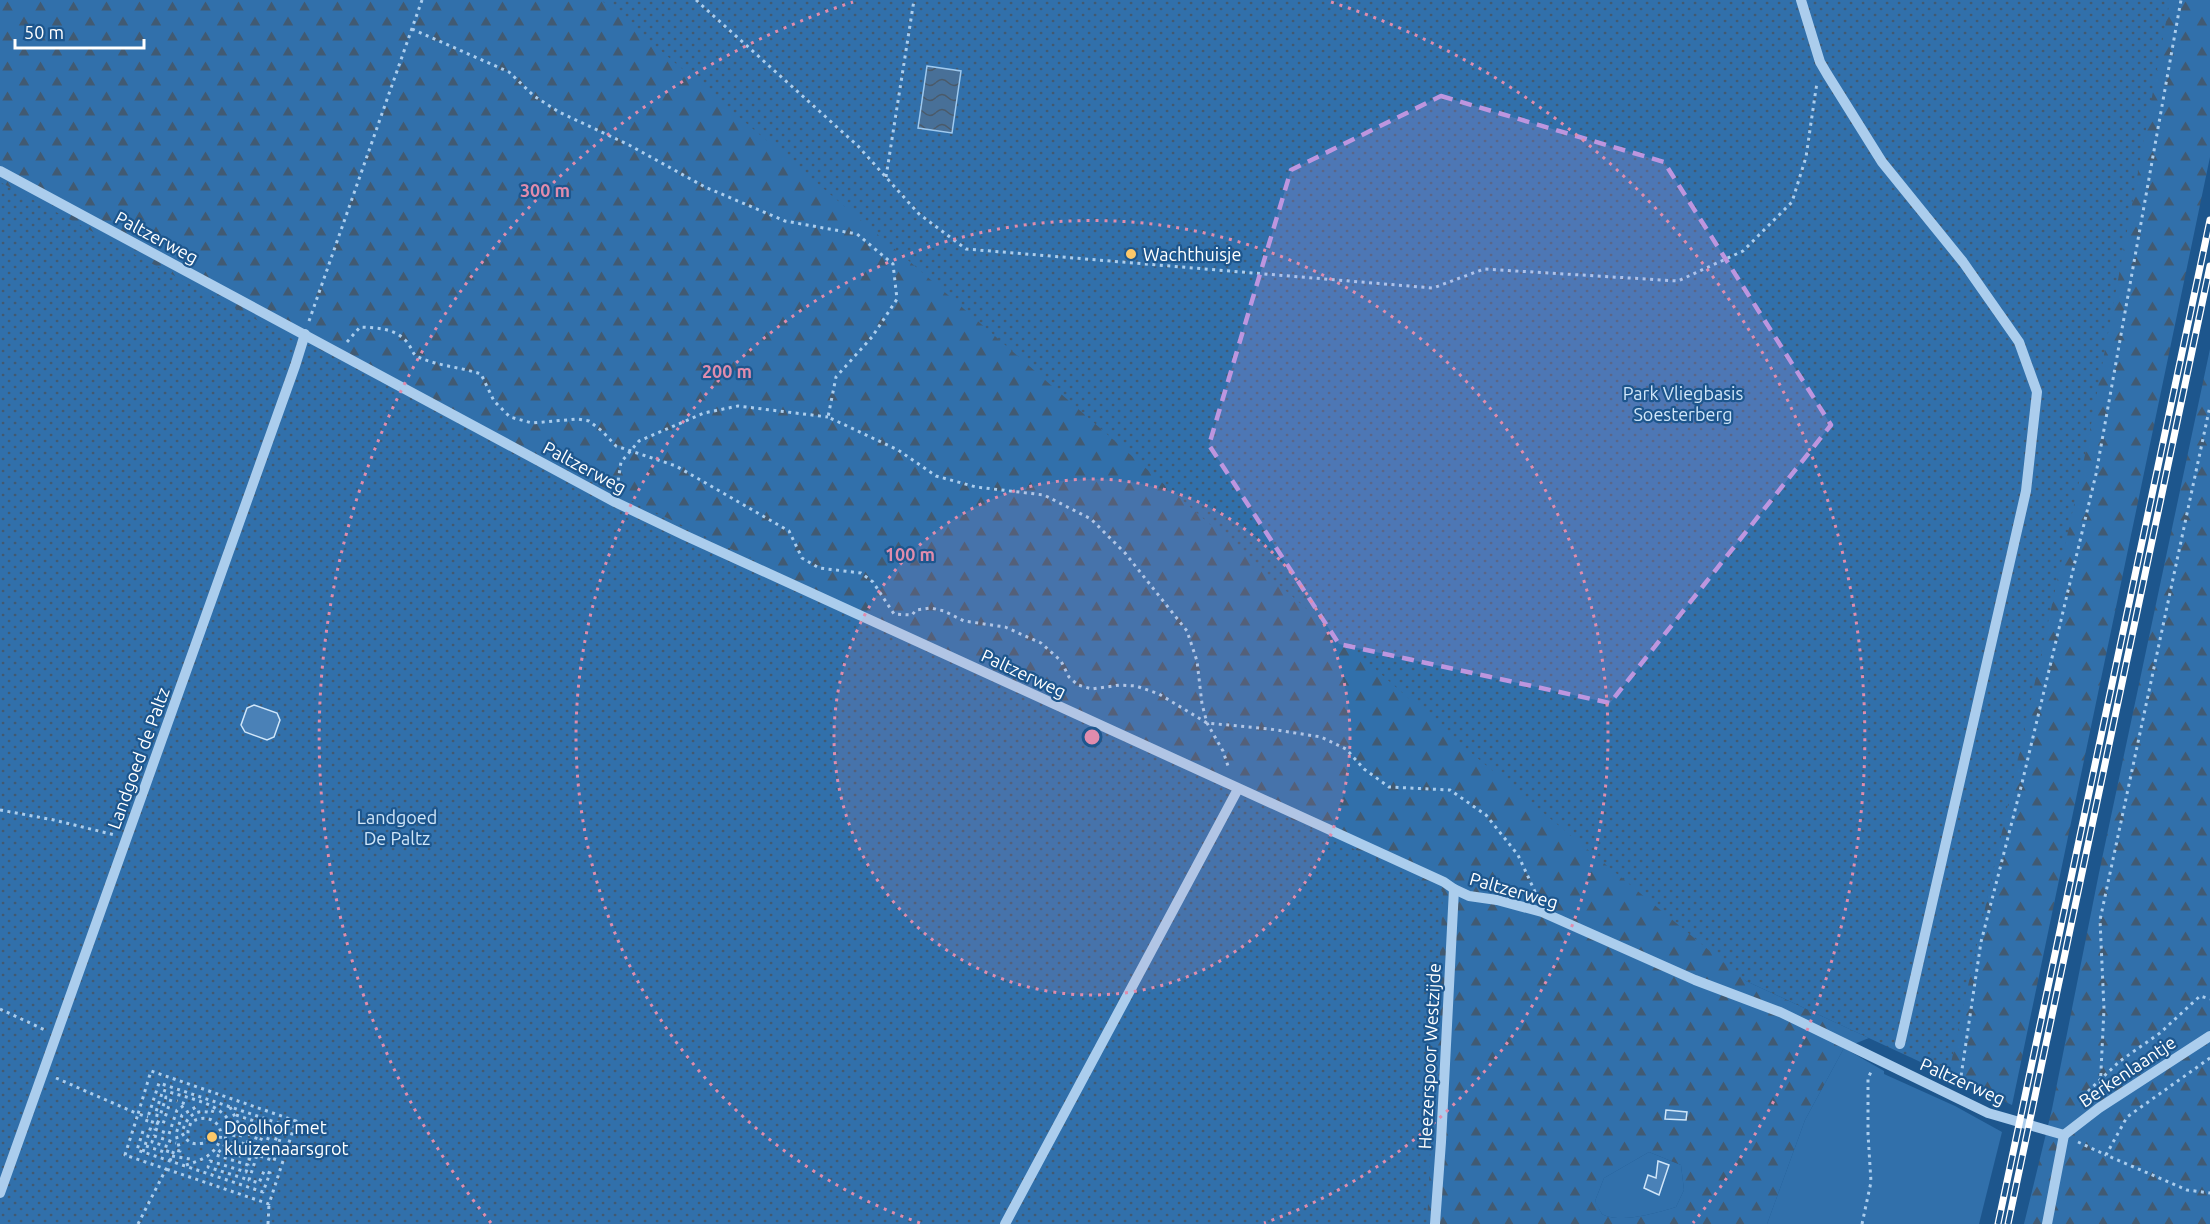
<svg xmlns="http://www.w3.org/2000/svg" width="2210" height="1224" font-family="Ubuntu,sans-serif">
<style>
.grass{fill:#3170ab}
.forest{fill:url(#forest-firs);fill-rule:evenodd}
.park{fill:url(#park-dots)}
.water{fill:url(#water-waves);stroke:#9ec9ef;stroke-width:1.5}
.building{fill:#4a81b7;stroke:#d0e6f9;stroke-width:1.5}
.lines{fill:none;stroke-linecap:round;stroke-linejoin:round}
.path{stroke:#abcded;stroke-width:3;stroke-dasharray:3 4.5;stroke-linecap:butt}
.minor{stroke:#abcded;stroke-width:10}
.rail-casing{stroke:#fff;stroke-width:7}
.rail{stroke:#1d568d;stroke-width:4.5;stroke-dasharray:14;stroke-linecap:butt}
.marked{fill:#bd96df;fill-opacity:0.2;stroke:#bd96df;stroke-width:4.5;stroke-dasharray:12 8;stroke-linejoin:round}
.ring{fill:none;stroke:#e08cad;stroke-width:3;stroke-dasharray:3 6}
.poi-dot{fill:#fcc86a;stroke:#1d568d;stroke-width:2}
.labels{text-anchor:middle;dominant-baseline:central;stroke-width:4.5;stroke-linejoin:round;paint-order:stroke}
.street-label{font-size:18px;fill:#fff;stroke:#1d568d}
.poi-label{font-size:18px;fill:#fff;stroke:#1d568d;text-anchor:start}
.park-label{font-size:18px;fill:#d0e6f9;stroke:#1d568d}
.centre{fill:#e08cad;stroke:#1d568d;stroke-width:3}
.ring-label{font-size:18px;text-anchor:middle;font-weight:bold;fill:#e08cad;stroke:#1d568d;stroke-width:4.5;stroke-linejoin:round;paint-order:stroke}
</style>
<defs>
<pattern id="forest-firs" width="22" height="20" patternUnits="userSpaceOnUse" patternTransform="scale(1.5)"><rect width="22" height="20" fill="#3170ab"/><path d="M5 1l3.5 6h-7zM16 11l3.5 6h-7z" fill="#415a72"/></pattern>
<pattern id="park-dots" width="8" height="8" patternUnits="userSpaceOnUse" patternTransform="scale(1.5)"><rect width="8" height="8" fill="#3170ab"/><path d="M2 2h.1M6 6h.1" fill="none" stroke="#415a72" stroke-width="1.8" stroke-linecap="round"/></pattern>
<pattern id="water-waves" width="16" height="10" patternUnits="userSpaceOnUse" patternTransform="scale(1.5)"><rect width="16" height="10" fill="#487098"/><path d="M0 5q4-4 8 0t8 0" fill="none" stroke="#4a5a6a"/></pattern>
</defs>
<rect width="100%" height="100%" fill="#1d568d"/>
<g class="grass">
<path d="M 1844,1048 L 1884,1071 L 1884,1074 L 1955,1106 L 2002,1132 L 1979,1224 L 1767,1224 L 1805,1120 Z"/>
<path d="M 1649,1152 L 1681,1165 L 1684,1190 L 1676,1207 C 1658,1213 1617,1224 1602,1214 C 1599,1210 1597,1205 1595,1201 L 1604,1178 Z"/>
</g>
<g class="forest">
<path d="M 0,0 L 893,0 L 1746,981 L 1869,1038 L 1844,1048 L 1805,1120 L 1767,1224 L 0,1224 ZM 1649,1152 L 1681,1165 L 1684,1190 L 1676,1207 C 1658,1213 1617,1224 1602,1214 C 1599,1210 1598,1205 1595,1201 L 1604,1178 Z"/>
<path d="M 1817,0 L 2210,0 L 2210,157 L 2012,1105 L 1963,1083 L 1949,1072 L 1927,1065 Z"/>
<path d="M 2210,349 L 2210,1224 L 2024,1224 L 2052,1109 L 2099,873 Z"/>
</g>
<g class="park">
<path d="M 601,0 L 2170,0 L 2088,441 L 1949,1072 L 1927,1065 L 1746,981 L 1470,752 L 916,267 Z"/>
<path d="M 0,182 L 296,341 L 312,346 L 1229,790 L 1443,891 L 1427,1224 L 0,1224 Z"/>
</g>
<path class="water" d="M 927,66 L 961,71 L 952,133 L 918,128 Z"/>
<g class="building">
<path d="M 254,705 L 277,713 L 280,720 L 274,737 L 267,740 L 245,732 L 241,725 L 247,708 Z"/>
<path d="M 1666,1110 L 1687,1112 L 1686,1120 L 1665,1119 Z"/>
<path d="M 1658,1161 L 1669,1165 L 1659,1195 L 1644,1188 L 1648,1175 L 1656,1178 Z"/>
</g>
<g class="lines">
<g class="path">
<path d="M 696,0 L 858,146 L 919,214 L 966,249 L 1433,288 L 1484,269 L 1678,281 L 1743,251 L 1792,202 L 1806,157 L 1817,82"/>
<path d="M 412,29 L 509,72 L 534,96 L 559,112 L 629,145 L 705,187 L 785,221 L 857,234 L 893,264 L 897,299 L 872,337 L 836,377 L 828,417 L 898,450 L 936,476 L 976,487 L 1044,495 L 1091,519 L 1125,553 L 1187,631 L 1197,661 L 1202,704 L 1207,723 L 1223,751 L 1229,769"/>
<path d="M 886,177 L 914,0"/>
<path d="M 309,321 L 422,0"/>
<path d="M 347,342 L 360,327 C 377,328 395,328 407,342 C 412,348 412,354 418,357 C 438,366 460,367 481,374 L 494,401 L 510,417 L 532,423 L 577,419 L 589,421 L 602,431 L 616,446 L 676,466 L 789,531 L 802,558 L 819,568 L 861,573 L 873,582 L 894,614 L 912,615 L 916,610 L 931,608 L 944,611 L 964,621 L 1005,627 L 1041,643 L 1061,661 L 1069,677 L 1078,685 L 1092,689 L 1120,685 L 1136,686 L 1159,694 L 1207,723 L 1270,729 L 1321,737 L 1346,749 L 1364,769 L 1389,787 L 1450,790 L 1486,815 L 1518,855 L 1537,896"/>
<path d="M 617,488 L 621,462 L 639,441 L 704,413 L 738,406 L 828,417"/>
<path d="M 0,810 L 54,820 L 115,835"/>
<path d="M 0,1009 L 45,1030"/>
<path d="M 2210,1058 L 2127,1117 L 2106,1155 L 2187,1190 L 2210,1193"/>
<path d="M 56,1078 L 138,1114 L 151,1071 L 296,1121 L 269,1204 L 166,1169"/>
<path d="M 1960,1083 L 1981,942 L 2022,783 L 2096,474 L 2181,0"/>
<path d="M 2100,1091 L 2104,1009 L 2100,920 L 2210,406"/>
<path d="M 2082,1104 L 2083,1096 L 2120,1061 L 2160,1033 L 2200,996 L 2210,999"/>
<path d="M 230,1107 L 238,1123 L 239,1135"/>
<path d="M 236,1115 L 266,1125 L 258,1148 L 253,1147"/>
<path d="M 158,1122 L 155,1129 L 169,1134 L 177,1110 L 186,1104 L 177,1101"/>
<path d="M 238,1123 L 259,1129 L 249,1159 L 255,1161"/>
<path d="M 143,1131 L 137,1150 L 263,1192 L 270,1173 L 264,1171 L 259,1183 L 249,1180 L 257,1155 L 274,1161 L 276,1154 L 264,1150 L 272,1127 L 279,1129 L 273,1148 L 277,1149 L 284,1125 L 159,1083 L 145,1126"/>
<path d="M 234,1134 L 233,1144 L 228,1152 L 243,1157 L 245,1150 L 237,1148 L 239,1142 L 247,1145 L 250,1133 L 245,1131"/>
<path d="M 242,1136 L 226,1131 L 225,1145 L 216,1155 L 248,1165 L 246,1172 L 210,1161 L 208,1167 L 249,1180"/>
<path d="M 207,1137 L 204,1143 C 192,1145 188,1143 182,1133 C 186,1117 195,1108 212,1113 L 214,1107"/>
<path d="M 2078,1142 L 2106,1155"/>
<path d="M 146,1146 L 167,1153 L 169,1147 L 152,1142 L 154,1136 L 176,1143"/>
<path d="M 143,1152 L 153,1120 L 163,1124 L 171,1099 L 166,1097 L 160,1116 L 155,1115 L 163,1090 C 185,1098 226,1103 232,1128"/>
<path d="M 172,1156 L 190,1159"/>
<path d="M 170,1161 L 174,1150 L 180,1151 L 176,1134 L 182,1115 L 196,1107"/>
<path d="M 186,1165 C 196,1162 208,1158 215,1149 C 230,1130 213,1110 191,1122 L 188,1131 L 188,1137"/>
<path d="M 138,1224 L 166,1169 L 125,1155 L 138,1114 L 148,1117"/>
<path d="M 268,1224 L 269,1204"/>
<path d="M 1862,1224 L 1871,1182 L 1868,1134 L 1868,1078 L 1871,1072"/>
</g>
<g class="minor">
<path d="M 1801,0 L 1820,62 L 1827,74 L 1882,162 L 1963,262 L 2019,342 L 2037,392 L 2026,491 L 1900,1044"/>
<path d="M 0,171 L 615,502 L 684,535 L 1444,882 L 1454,889 L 1469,896 L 1497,900 L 1542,912 L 1695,980 L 1780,1012 L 1988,1113 L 2064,1135"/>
<path d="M 2064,1135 L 2099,1108 L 2210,1036"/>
<path d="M 0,1193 L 295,366 L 305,334"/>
<path d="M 1005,1224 L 1238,789"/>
<path d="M 1435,1224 L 1441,1142 L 1454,889"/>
<path d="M 2047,1224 L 2064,1135"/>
</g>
<g class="rail-casing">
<g id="rail">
<path d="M 1998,1224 L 2210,220"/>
<path d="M 2008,1224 L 2210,266"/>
</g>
</g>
<use href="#rail" class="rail"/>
</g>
<path class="marked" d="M 1441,96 L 1664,162 L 1831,425 L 1610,703 L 1339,644 L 1209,445 L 1291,170 Z"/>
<circle cx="1092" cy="737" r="258" fill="#e08cad" fill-opacity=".12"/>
<g class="ring">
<circle cx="1092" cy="737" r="258"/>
<path d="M920 1223A516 516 0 1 1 1264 1223"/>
<path d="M491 1223A773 773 0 0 1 853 2M1331 2A773 773 0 0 1 1693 1223"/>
</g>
<g class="poi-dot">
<circle cx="1131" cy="254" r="6"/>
<circle cx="212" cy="1137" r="6"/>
</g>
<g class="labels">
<g class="street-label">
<text transform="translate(157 237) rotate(28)">Paltzerweg</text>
<text transform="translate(585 467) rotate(28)">Paltzerweg</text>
<text transform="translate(1024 673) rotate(25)">Paltzerweg</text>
<text transform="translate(138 758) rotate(-70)">Landgoed de Paltz</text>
<text transform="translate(1514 890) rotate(16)">Paltzerweg</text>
<text transform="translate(1429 1056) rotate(-87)">Heezerspoor Westzijde</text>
<text transform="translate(2127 1071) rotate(-34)">Berkenlaantje</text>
<text transform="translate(1963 1081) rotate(24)">Paltzerweg</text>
</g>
<g class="poi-label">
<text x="1143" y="254">Wachthuisje</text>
<text x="224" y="1127">Doolhof met<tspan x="224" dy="21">kluizenaarsgrot</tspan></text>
</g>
<g class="park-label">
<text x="1683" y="393">Park Vliegbasis<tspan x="1683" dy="21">Soesterberg</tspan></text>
<text x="397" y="817">Landgoed<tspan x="397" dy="21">De Paltz</tspan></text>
</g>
</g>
<circle cx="1092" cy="737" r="9" class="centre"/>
<g class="ring-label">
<text x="545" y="197">300 m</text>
<text x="727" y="378">200 m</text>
<text x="910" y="561">100 m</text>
</g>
<path d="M15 39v9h129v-9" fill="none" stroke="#ffffff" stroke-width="3"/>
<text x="24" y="39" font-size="18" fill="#ffffff" stroke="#1d568d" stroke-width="4.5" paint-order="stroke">50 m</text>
</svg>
